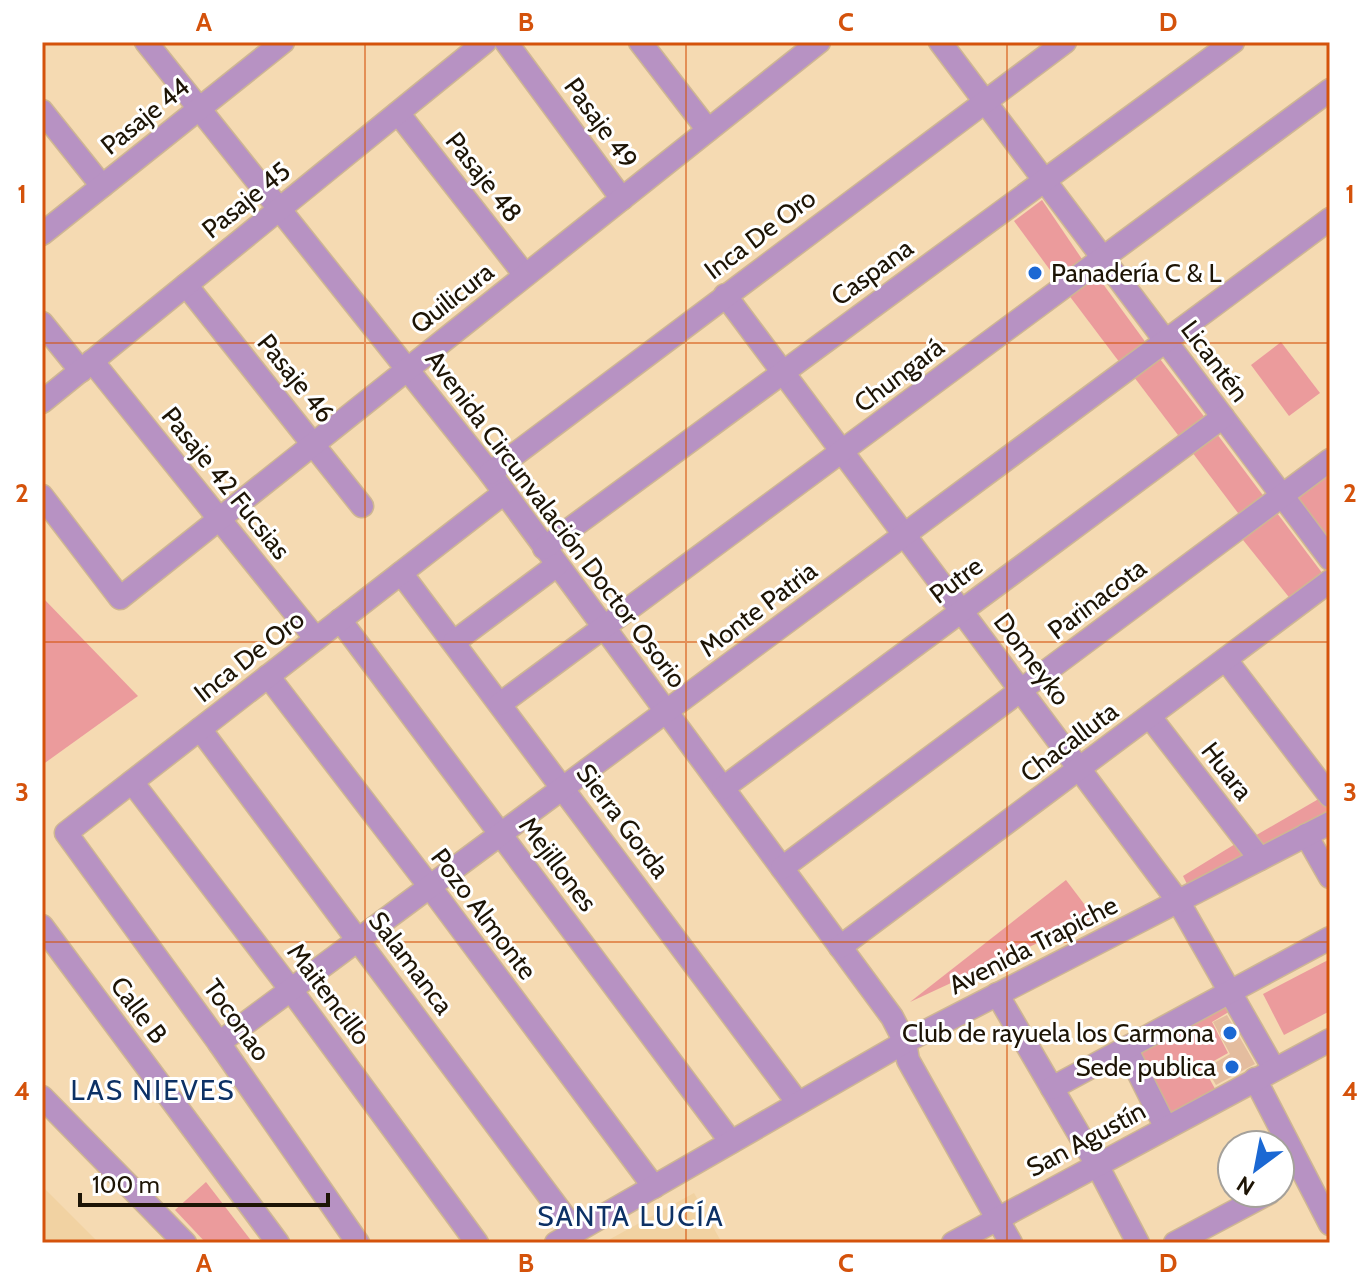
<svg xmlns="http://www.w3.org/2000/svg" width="1372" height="1285" font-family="Cabin,sans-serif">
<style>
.built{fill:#f1d2a2}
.green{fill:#eb9b9c}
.building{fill:#e4bd9f}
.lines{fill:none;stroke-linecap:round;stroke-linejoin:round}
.minor-casing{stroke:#ceb693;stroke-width:25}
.minor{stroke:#b792c3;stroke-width:22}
.grid{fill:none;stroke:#d4520b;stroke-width:2;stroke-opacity:0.55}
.poi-dot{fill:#1b68d3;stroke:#fff;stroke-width:3}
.labels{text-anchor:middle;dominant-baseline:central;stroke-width:6;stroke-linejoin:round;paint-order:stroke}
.street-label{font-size:26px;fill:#1d1405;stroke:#fff}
.poi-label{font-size:26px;fill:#1d1405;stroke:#fff;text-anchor:end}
.neighbourhood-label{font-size:28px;letter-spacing:2px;fill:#0d3165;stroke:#fff}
.neatline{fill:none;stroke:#d4520b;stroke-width:3}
.grid-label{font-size:26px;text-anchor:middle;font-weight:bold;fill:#d4520b}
</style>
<rect width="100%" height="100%" fill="#f5dab2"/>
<g class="built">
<path d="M 42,1186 L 99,1243 L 42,1243 Z"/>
<path d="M 694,1193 L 722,1243 L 603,1243 Z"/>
</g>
<g class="green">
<path d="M 1042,200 L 1086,265 L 1061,285 L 1014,221 Z"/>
<path d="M 1095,273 L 1149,347 L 1123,367 L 1068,294 Z"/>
<path d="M 1281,342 L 1320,393 L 1289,416 L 1251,365 Z"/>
<path d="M 1160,359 L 1206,419 L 1181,439 L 1134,377 Z"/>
<path d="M 1217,434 L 1265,498 L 1241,517 L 1192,452 Z"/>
<path d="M 1330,466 L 1330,540 L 1294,492 Z"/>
<path d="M 1274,509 L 1329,582 L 1296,606 L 1239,535 Z"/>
<path d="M 42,597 L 138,696 L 42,765 Z"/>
<path d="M 1322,797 L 1330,807 L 1330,812 L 1262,849 L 1253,837 Z"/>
<path d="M 1240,841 L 1248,856 L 1189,888 L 1183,876 Z"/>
<path d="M 1066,880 L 1094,917 L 910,1002 Z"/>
<path d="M 1330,959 L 1330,1011 L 1284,1035 L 1263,994 Z"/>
<path d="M 1229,993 L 1237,1007 L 1212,1022 L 1228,1053 L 1203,1067 L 1219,1096 L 1167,1125 L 1128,1049 Z"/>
<path d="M 206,1182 L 253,1243 L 206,1243 L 175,1210 Z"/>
</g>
<path class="building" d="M 1227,1015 L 1255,1064 L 1216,1085 L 1206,1068 L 1230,1054 L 1213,1022 Z"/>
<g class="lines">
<g class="minor-casing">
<g id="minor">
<path d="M 146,42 L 490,473 L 892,1017 L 905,1042 L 908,1060 L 1011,1243"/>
<path d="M 506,42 L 622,199"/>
<path d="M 640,42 L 708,130"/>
<path d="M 940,42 L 1330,559"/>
<path d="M 42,111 L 102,186"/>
<path d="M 398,113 L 525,275"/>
<path d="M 42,234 L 283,42"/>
<path d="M 186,285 L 362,506"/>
<path d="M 725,295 L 1178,901 L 1274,1069"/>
<path d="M 42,323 L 81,371"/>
<path d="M 92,361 L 316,639"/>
<path d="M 42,402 L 485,42"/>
<path d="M 490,473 L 1065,42"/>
<path d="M 42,496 L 120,598 L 819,42"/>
<path d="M 544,548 L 1233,42"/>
<path d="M 401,573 L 798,1103"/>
<path d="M 340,620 L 731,1142"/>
<path d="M 454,642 L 557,565"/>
<path d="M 1226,660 L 1330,796"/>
<path d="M 268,676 L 430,887 L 654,1187"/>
<path d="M 500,704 L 1330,90"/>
<path d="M 1150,717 L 1260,859"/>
<path d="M 200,729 L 576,1232"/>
<path d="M 132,782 L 291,990 L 477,1243"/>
<path d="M 723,788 L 1223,417"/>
<path d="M 1306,835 L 1330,877"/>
<path d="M 782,868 L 1330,460"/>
<path d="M 42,926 L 278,1243"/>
<path d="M 840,947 L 1330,581"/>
<path d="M 997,994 L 1097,1165 L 1138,1243"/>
<path d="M 219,1043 L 1330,219"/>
<path d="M 1126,1048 L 1166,1128"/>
<path d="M 1255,1079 L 1330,1224"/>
<path d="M 1052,1088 L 1330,938"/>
<path d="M 42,1097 L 185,1243"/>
<path d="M 358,1243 L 219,1043 L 66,833 L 504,493"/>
<path d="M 556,1243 L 905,1042 L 1330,823"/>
<path d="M 953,1243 L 1330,1040"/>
<path d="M 1175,1243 L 1269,1193"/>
</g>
</g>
<use href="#minor" class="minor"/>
</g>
<path class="grid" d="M 365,42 L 365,1243M 686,42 L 686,1243M 1007,42 L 1007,1243M 42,343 L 1330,343M 42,642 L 1330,642M 42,942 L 1330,942"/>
<g class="poi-dot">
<circle cx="1035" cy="273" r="8"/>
<circle cx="1230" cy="1033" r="8"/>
<circle cx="1232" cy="1067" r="8"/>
</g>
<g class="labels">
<g class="street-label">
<text transform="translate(145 116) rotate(-39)">Pasaje 44</text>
<text transform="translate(601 123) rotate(54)">Pasaje 49</text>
<text transform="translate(484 177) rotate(52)">Pasaje 48</text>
<text transform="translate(246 200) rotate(-39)">Pasaje 45</text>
<text transform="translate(760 234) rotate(-37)">Inca De Oro</text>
<text transform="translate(872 272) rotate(-36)">Caspana</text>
<text transform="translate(452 298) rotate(-38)">Quilicura</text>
<text transform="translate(1215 361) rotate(53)">Licantén</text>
<text transform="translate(899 375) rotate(-37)">Chungará</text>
<text transform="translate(296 378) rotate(51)">Pasaje 46</text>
<text transform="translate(226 483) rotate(51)">Pasaje 42 Fucsias</text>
<text transform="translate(556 519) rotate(53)">Avenida Circunvalación Doctor Osorio</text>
<text transform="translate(956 580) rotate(-37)">Putre</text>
<text transform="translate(1097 599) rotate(-37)">Parinacota</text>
<text transform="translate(758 609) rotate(-37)">Monte Patria</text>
<text transform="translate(249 656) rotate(-38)">Inca De Oro</text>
<text transform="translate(1032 659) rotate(53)">Domeyko</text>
<text transform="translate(1069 742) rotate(-37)">Chacalluta</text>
<text transform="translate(1227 771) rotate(52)">Huara</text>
<text transform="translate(623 821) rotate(53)">Sierra Gorda</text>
<text transform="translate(558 864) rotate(53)">Mejillones</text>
<text transform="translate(484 914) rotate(53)">Pozo Almonte</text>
<text transform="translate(1033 945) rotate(-27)">Avenida Trapiche</text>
<text transform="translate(411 963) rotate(53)">Salamanca</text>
<text transform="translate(329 994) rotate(53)">Maitencillo</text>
<text transform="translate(139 1010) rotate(53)">Calle B</text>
<text transform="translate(237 1020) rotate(54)">Toconao</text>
<text transform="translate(1086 1139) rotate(-28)">San Agustín</text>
</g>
<g class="poi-label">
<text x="1051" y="273" text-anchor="start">Panadería C &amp; L</text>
<text x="1214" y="1033">Club de rayuela los Carmona</text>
<text x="1216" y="1067">Sede publica</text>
</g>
<g class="neighbourhood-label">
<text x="153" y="1090">LAS NIEVES</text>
<text x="631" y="1216">SANTA LUCÍA</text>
</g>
</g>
<rect width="1372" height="1285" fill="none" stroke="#ffffff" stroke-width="88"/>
<g transform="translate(1256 1169) rotate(212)"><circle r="38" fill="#ffffff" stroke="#a5a19b" stroke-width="2"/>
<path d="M0-6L14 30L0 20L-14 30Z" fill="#1b68d3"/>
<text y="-12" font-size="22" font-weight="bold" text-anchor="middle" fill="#1d1405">N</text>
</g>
<path d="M80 1193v12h248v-12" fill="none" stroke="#1d1405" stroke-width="4"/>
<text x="92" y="1193" font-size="24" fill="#1d1405" stroke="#ffffff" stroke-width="6" paint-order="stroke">100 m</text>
<rect x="44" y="44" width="1284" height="1197" class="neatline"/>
<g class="grid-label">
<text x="204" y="31">A</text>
<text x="526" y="31">B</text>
<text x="846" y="31">C</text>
<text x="1168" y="31">D</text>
<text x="22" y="203">1</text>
<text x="1350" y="203">1</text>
<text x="22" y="502">2</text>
<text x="1350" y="502">2</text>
<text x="22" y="801">3</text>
<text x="1350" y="801">3</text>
<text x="22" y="1100">4</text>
<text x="1350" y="1100">4</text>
<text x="204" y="1272">A</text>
<text x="526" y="1272">B</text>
<text x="846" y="1272">C</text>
<text x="1168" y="1272">D</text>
</g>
</svg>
